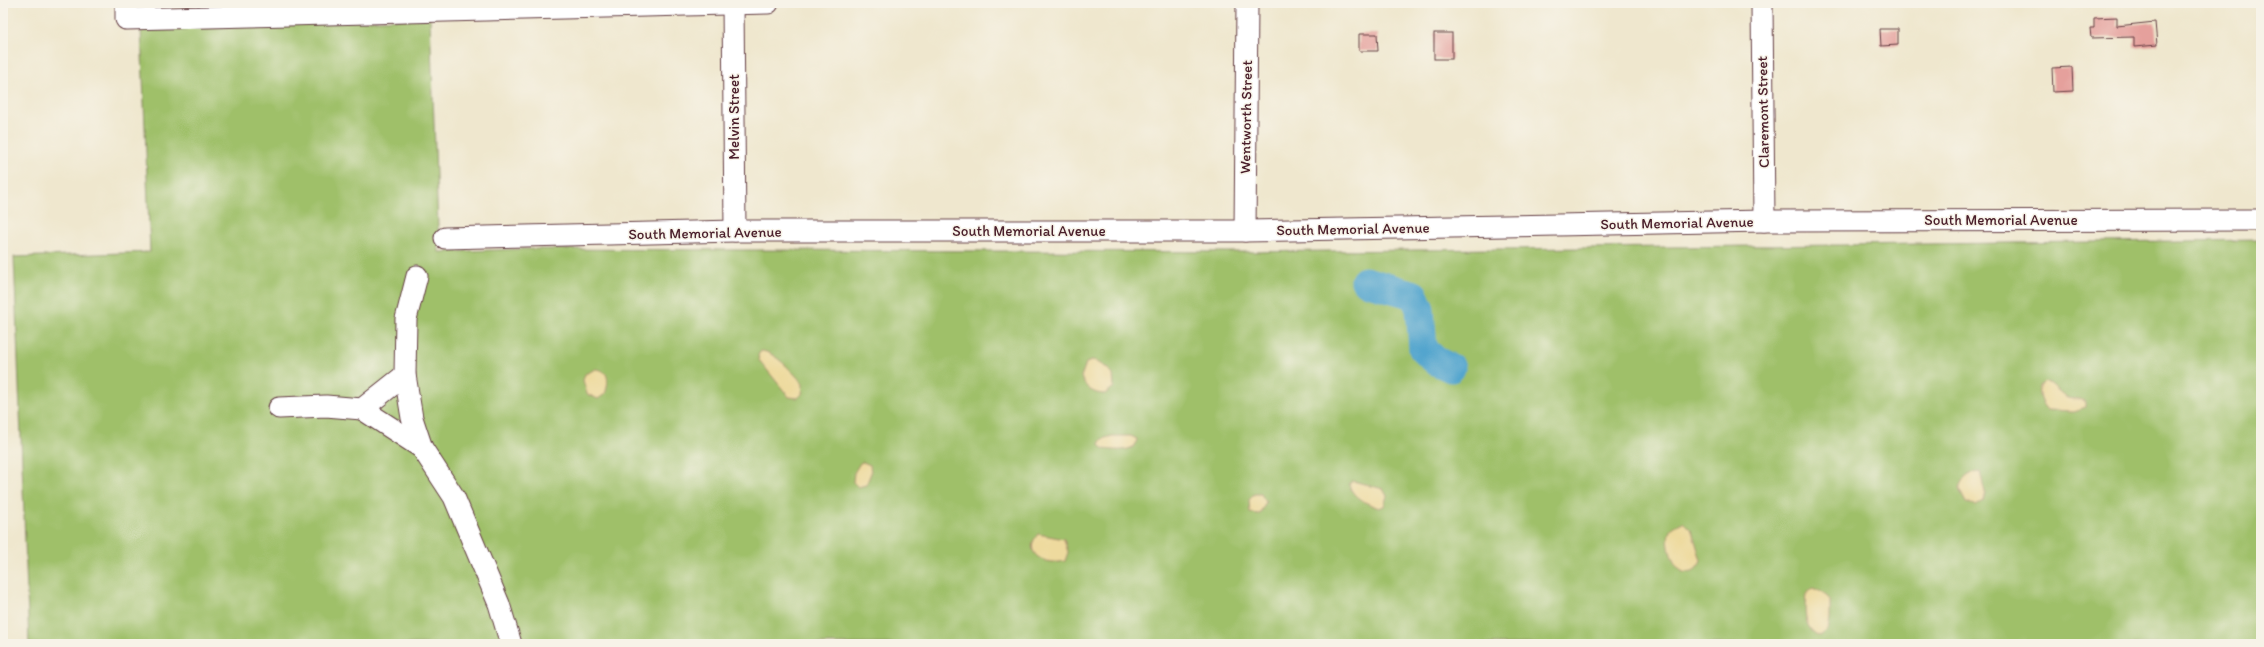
<svg xmlns="http://www.w3.org/2000/svg" width="2264" height="647" font-family="Itim,sans-serif">
<style>
.green{fill:#9fc069;stroke:#74704a}
.sand{fill:#eeda9e;stroke:#9c7c64}
.lines{fill:none;stroke-linecap:round;stroke-linejoin:round}
.river{stroke:#53a5ce;stroke-width:29}
.building{fill:#e5a09c}
.minor-casing{stroke:#633d43;stroke-width:23}
.minor{stroke:#fff;stroke-width:21}
.labels{text-anchor:middle;dominant-baseline:central;stroke-width:3;stroke-linejoin:round;paint-order:stroke}
.street-label{font-size:15px;fill:#4a1f2b;stroke:#f7f3e8}
</style>
<rect width="100%" height="100%" fill="#f7f3e8"/>
<filter id="ink" filterUnits="userSpaceOnUse"><feTurbulence type="fractalNoise" baseFrequency=".025" numOctaves="2"/><feDisplacementMap in="SourceGraphic" scale="8" xChannelSelector="R" yChannelSelector="G"/><feConvolveMatrix kernelMatrix="1 2 1 2 8 2 1 2 1" color-interpolation-filters="sRGB"/></filter>
<filter id="wash" filterUnits="userSpaceOnUse"><feTurbulence type="fractalNoise" baseFrequency=".012" numOctaves="4" result="noise"/><feDisplacementMap in="SourceGraphic" scale="16" xChannelSelector="R" yChannelSelector="G"/><feGaussianBlur stdDeviation="0.9" result="paint"/><feColorMatrix in="noise" values="0 0 0 0 0 0 0 0 0 0 0 0 0 0 0 0 0 1.4 0 .05"/><feComposite in="paint" operator="in"/></filter>
<g filter="url(#wash)">
<rect width="100%" height="100%" fill="#efe7ce"/>
<path class="green" d="M 430,18 L 439,252 L 520,249 L 1242,252 L 2261,240 L 2261,644 L 29,644 L 14,257 L 150,252 L 141,29 Z"/>
<g class="sand">
<path d="M 761,351 C 774,351 795,374 803,384 L 802,394 L 798,398 L 789,397 L 759,360 L 758,355 Z"/>
<path d="M 1094,360 L 1107,368 L 1113,375 L 1114,387 L 1105,394 C 1093,394 1085,388 1081,377 L 1086,363 Z"/>
<path d="M 596,369 C 610,370 609,383 605,394 L 598,399 L 587,394 L 583,380 L 585,374 Z"/>
<path d="M 2045,382 C 2054,385 2059,395 2068,398 C 2075,400 2080,397 2086,402 L 2086,407 L 2074,411 L 2047,410 C 2040,402 2038,397 2039,386 Z"/>
<path d="M 1112,436 L 1131,436 L 1137,439 L 1135,446 C 1125,452 1113,450 1103,449 L 1099,444 L 1102,439 Z"/>
<path d="M 863,462 L 870,465 L 871,473 L 866,485 L 858,487 L 853,482 L 854,473 L 860,463 Z"/>
<path d="M 1980,472 L 1985,492 L 1983,501 L 1976,505 L 1966,503 L 1959,489 C 1963,478 1968,473 1980,472 Z"/>
<path d="M 1353,481 L 1383,489 L 1387,496 L 1384,506 L 1379,508 C 1366,503 1352,498 1349,484 Z"/>
<path d="M 1254,494 L 1261,494 L 1266,502 L 1260,514 L 1250,513 L 1249,500 Z"/>
<path d="M 1683,522 L 1692,531 L 1701,560 L 1699,565 L 1693,572 C 1690,572 1686,573 1684,572 C 1673,569 1666,544 1669,533 C 1671,527 1677,525 1683,522 Z"/>
<path d="M 1038,534 L 1064,539 L 1068,552 L 1065,561 C 1046,566 1021,554 1038,534 Z"/>
<path d="M 1813,588 L 1822,591 L 1830,600 L 1830,619 L 1828,630 L 1820,636 C 1802,629 1805,609 1806,594 Z"/>
</g>
<g class="lines">
<path class="river" d="M 1365,281 L 1414,295 L 1420,309 L 1423,349 L 1436,361 L 1451,368"/>
</g>
<g id="blocks">
<g class="building">
<path d="M 2117,17 L 2117,26 L 2155,22 L 2157,45 L 2134,47 L 2134,37 L 2091,38 L 2090,28 L 2094,28 L 2094,18 Z"/>
<path d="M 1880,29 L 1898,29 L 1898,45 L 1881,46 Z"/>
<rect x="1434" y="33" width="18" height="26"/>
<path d="M 1359,34 L 1377,34 L 1378,51 L 1359,51 Z"/>
<path d="M 2072,67 L 2073,91 L 2053,92 L 2052,68 Z"/>
</g>
</g>
</g>
<g filter="url(#ink)">
<use href="#blocks" fill-opacity="0" stroke="#633d43" stroke-width="1"/>
<g class="lines">
<g class="minor-casing">
<g id="minor">
<path d="M 126,3 L 126,19 L 768,3"/>
<path d="M 733,3 L 735,231"/>
<path d="M 1762,3 L 1764,221"/>
<path d="M 1245,231 L 1247,3"/>
<path d="M 445,238 L 735,231 L 1245,231 L 1764,221 L 2261,220"/>
<path d="M 417,276 L 406,319 L 405,375 L 412,418 L 422,448 L 454,497 L 499,604 L 511,644"/>
<path d="M 279,408 L 326,406 L 362,409 L 405,375"/>
<path d="M 362,409 L 422,448"/>
</g>
</g>
<use href="#minor" class="minor"/>
</g>
</g>
<g class="labels">
<g class="street-label">
<text transform="translate(1763 112) rotate(-91)">Claremont Street</text>
<text transform="translate(734 117) rotate(-90)">Melvin Street</text>
<text transform="translate(1246 117) rotate(-89)">Wentworth Street</text>
<text x="2001" y="220">South Memorial Avenue</text>
<text transform="translate(1677 223) rotate(-1)">South Memorial Avenue</text>
<text transform="translate(1353 229) rotate(-1)">South Memorial Avenue</text>
<text x="1029" y="231">South Memorial Avenue</text>
<text transform="translate(705 233) rotate(-1)">South Memorial Avenue</text>
</g>
</g>
<rect width="2264" height="647" fill="none" stroke="#f7f3e8" stroke-width="16"/>
</svg>
